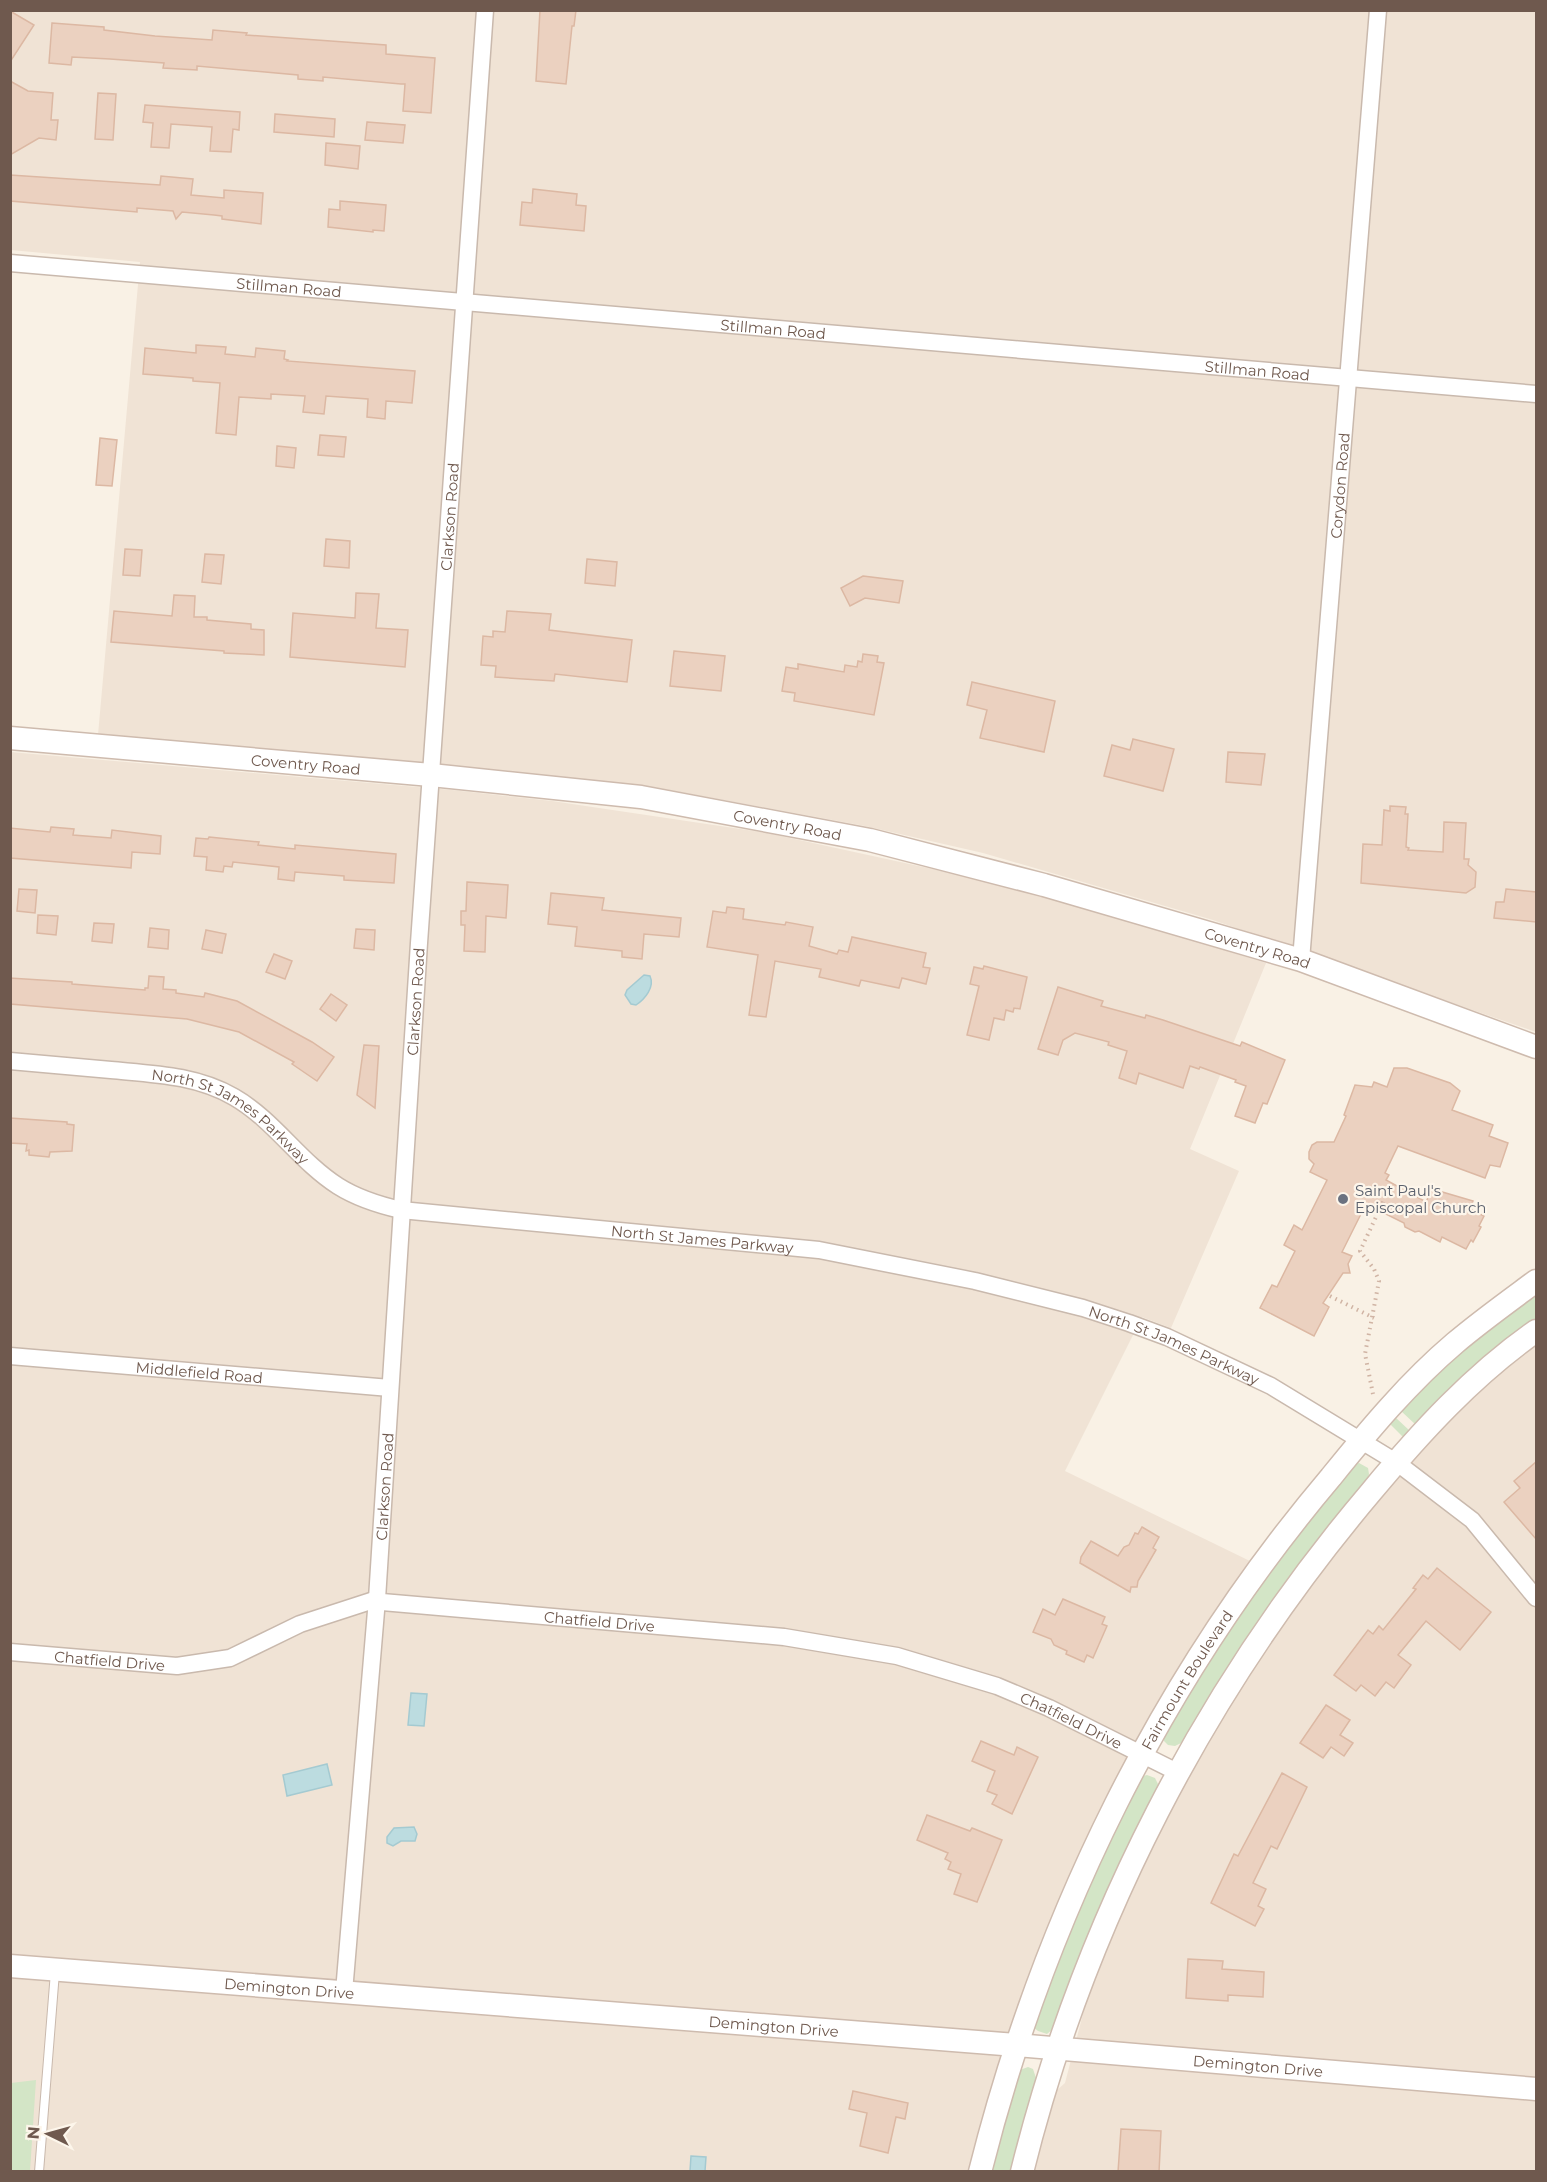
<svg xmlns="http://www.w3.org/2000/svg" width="1547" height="2182" font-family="Montserrat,sans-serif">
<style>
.residential{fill:#f0e3d5}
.green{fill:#d3e5c6}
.water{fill:#bcdce0;stroke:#a4cad1;stroke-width:1.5}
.building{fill:#ebd1c0;stroke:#dcb8a3;stroke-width:1.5}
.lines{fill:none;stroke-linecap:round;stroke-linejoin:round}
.lane-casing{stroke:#c9b9ad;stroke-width:10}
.street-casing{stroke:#c9b9ad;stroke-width:19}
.secondary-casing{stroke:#cebbae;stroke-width:25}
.path{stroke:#d0b4a4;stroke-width:4;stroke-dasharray:1.5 4.5;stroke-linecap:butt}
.lane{stroke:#fff;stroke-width:8}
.street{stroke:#fff;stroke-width:16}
.secondary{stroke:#fff;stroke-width:22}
.worship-dot{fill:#6b7280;stroke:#fdf6eb;stroke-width:2}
.labels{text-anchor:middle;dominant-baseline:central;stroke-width:4.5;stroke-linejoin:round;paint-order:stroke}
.street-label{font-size:15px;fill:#6f594e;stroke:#fdf6eb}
.worship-label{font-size:15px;fill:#5b616d;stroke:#fdf6eb;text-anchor:start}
</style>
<rect width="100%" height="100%" fill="#f9f1e5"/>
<g class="residential">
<path d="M 10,11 L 1536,11 L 1536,1032 L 1213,920 L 983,853 L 865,826 L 653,787 L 98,735 L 140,262 L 11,250 Z"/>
<path d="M 10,752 L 452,790 L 552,801 L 767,833 L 983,880 L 1123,919 L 1266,963 L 1190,1149 L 1239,1171 L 1171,1328 L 1142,1317 L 1065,1471 L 1252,1562 L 1207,1626 L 971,2171 L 11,2171 Z"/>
<path d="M 1536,1342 L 1536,2171 L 1032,2172 L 1056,2091 L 1065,2083 L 1089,1991 L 1106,1946 L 1152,1844 L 1209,1735 L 1294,1606 L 1383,1492 L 1461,1406 Z"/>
</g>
<g class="green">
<path d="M 1536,1291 L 1536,1319 L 1490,1353 L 1416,1425 L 1401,1411 L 1456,1355 Z"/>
<path d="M 1395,1417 L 1410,1431 L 1403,1437 L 1389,1423 Z"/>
<path d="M 1359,1463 L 1368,1468 L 1369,1474 L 1368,1480 L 1188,1734 L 1181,1743 L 1175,1746 L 1168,1745 L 1164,1741 L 1164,1735 L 1169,1723 L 1263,1578 L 1352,1465 Z"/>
<path d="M 1147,1775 L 1155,1778 L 1158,1784 L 1157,1792 L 1054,2028 L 1047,2034 L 1038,2031 L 1033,2027 L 1056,1958 L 1140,1777 Z"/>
<path d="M 1028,2067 L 1033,2069 L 1037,2081 L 1012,2171 L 990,2172 L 1017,2071 Z"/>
<path d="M 36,2080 L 30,2171 L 11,2171 L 11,2083 Z"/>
</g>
<g class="water">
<path d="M 644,975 L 650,976 C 655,987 645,999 636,1005 L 631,1004 L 625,995 L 627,990 Z"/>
<path d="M 411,1693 L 427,1694 L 424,1726 L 408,1725 Z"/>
<path d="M 327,1764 L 332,1785 L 287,1796 L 283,1775 Z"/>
<path d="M 414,1827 L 417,1834 L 415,1841 L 401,1841 L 393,1846 L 387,1843 L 387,1837 L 394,1828 Z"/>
<path d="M 691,2156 L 706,2157 L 705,2171 L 690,2171 Z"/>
</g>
<g class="building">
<path d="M 540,10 L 576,10 L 574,26 L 572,26 L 566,84 L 536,81 Z"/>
<path d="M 10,11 L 34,25 L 10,62 Z"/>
<path d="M 52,23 L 104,27 L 104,30 L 155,36 L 212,40 L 213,30 L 247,33 L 246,35 L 386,45 L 386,54 L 435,58 L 431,113 L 403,111 L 405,84 L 401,84 L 323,77 L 323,81 L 298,79 L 298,75 L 197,66 L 197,70 L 163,68 L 164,63 L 110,59 L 72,57 L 71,65 L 49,63 Z"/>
<path d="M 10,81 L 28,91 L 53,93 L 51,120 L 58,120 L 56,140 L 39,138 L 10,155 Z"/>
<path d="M 98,93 L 116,94 L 113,140 L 95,139 Z"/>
<path d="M 145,105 L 240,112 L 239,130 L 233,129 L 231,152 L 210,151 L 212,127 L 171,124 L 169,148 L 151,147 L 153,123 L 143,122 Z"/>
<path d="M 275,114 L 335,119 L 334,137 L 274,132 Z"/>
<path d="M 367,122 L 405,125 L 403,143 L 365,140 Z"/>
<path d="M 326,143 L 360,146 L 358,169 L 325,165 Z"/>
<path d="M 10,175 L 160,185 L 161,176 L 193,179 L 191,195 L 224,198 L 224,190 L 263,193 L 261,224 L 222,219 L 222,216 L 214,215 L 182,212 L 176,219 L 173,211 L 137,208 L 137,212 L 10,201 Z"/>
<path d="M 533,189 L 577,194 L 576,205 L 586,206 L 584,231 L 520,225 L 522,202 L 532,203 Z"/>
<path d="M 340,201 L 386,205 L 384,231 L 373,230 L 373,232 L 328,227 L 329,209 L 340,210 Z"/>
<path d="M 196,345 L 226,347 L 225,354 L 255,357 L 256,348 L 285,351 L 284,359 L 288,360 L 287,361 L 415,371 L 412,403 L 386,401 L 385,419 L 367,417 L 368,399 L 326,396 L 324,414 L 303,412 L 305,396 L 271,394 L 271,399 L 239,397 L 236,435 L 216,433 L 220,383 L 193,381 L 193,378 L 143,374 L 145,348 L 196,353 Z"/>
<path d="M 320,435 L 346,437 L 344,457 L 318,455 Z"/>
<path d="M 100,438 L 117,440 L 112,486 L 96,485 Z"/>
<path d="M 277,446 L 296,448 L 294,468 L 276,466 Z"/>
<path d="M 326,539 L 350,541 L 349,568 L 324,566 Z"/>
<path d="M 125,549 L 142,550 L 140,576 L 123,575 Z"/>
<path d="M 205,554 L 224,555 L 221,584 L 202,582 Z"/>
<path d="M 587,559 L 617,562 L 615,586 L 585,583 Z"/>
<path d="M 863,576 L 903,581 L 899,603 L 865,598 L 850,606 L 841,588 Z"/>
<path d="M 356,593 L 379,594 L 376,628 L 408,630 L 405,667 L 290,657 L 293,613 L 355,618 Z"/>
<path d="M 174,595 L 195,596 L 194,617 L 207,617 L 207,620 L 251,624 L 251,629 L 264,630 L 264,655 L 224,653 L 224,651 L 111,642 L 114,611 L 172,616 Z"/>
<path d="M 507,611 L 551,614 L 549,630 L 632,640 L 627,682 L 555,674 L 554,681 L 495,677 L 496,666 L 481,665 L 483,636 L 493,637 L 493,631 L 505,632 Z"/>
<path d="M 674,651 L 725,656 L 721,691 L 670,686 Z"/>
<path d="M 863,654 L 878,656 L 877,662 L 884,663 L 874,715 L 794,701 L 795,693 L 782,691 L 786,667 L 798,669 L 798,664 L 844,672 L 845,665 L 857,667 L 858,661 L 862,662 Z"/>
<path d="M 972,682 L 1055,701 L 1044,752 L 980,738 L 987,710 L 967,705 Z"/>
<path d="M 1133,739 L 1174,749 L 1163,791 L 1104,776 L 1112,745 L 1130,750 Z"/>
<path d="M 1228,752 L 1265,754 L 1261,785 L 1226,782 Z"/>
<path d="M 1390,806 L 1406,807 L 1405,814 L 1408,814 L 1406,847 L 1409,848 L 1408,850 L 1443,852 L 1444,822 L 1466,823 L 1464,859 L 1469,859 L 1468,865 L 1476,872 L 1475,887 L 1466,893 L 1361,883 L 1363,844 L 1382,845 L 1384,810 L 1390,811 Z"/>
<path d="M 51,827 L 74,829 L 73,835 L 111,838 L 112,830 L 161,836 L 160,854 L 132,852 L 131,868 L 10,858 L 10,828 L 50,832 Z"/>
<path d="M 209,837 L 259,842 L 258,845 L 295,849 L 295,845 L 396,854 L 394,883 L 344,880 L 344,876 L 295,872 L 294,881 L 278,879 L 279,867 L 233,862 L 232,867 L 224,866 L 223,872 L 206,870 L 207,857 L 194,856 L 196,838 L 208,839 Z"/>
<path d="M 467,882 L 508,885 L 506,918 L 486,916 L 485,952 L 464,951 L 465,925 L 461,925 L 461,911 L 466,911 Z"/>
<path d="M 19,889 L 37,890 L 35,913 L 17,911 Z"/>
<path d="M 1506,889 L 1536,892 L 1536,922 L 1494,918 L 1496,902 L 1504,902 Z"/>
<path d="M 551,893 L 604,898 L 602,910 L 681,918 L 679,937 L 644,934 L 642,959 L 622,957 L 622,951 L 575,946 L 577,927 L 548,924 Z"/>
<path d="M 727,907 L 744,909 L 743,919 L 785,925 L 786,922 L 813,927 L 809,946 L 837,954 L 839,950 L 848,952 L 852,937 L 926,953 L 923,967 L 930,968 L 926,984 L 902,978 L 899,988 L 861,980 L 859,986 L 819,977 L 821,969 L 775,961 L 766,1017 L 749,1015 L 758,955 L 707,947 L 713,911 L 726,913 Z"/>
<path d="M 38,915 L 58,916 L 56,935 L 37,933 Z"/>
<path d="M 94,923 L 114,924 L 112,943 L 92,941 Z"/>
<path d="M 150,928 L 169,930 L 168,949 L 148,947 Z"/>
<path d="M 356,929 L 375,930 L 374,950 L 354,948 Z"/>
<path d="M 206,930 L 226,934 L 222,953 L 202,949 Z"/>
<path d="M 274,954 L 292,961 L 285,979 L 266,972 Z"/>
<path d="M 984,966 L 1027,977 L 1020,1009 L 1014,1008 L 1013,1012 L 1006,1010 L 1004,1020 L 994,1018 L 989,1040 L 967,1035 L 979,986 L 970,984 L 974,967 L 983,969 Z"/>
<path d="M 149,976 L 164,977 L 163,989 L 176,990 L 176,993 L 204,997 L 205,993 L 237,1001 L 312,1042 L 334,1057 L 317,1081 L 292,1064 L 294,1062 L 239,1032 L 187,1019 L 10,1004 L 10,978 L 72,982 L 72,984 L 145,990 L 145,988 L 148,988 Z"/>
<path d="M 1058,987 L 1103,1001 L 1101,1006 L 1145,1018 L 1146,1015 L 1163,1020 L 1240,1046 L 1242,1042 L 1285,1060 L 1267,1104 L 1263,1103 L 1255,1123 L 1235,1116 L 1246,1086 L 1235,1082 L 1236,1080 L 1200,1067 L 1199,1069 L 1190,1066 L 1183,1088 L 1139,1073 L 1136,1084 L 1119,1078 L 1127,1051 L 1108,1045 L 1109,1042 L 1075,1033 L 1063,1040 L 1058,1055 L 1038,1049 Z"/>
<path d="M 331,994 L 347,1005 L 336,1021 L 320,1009 Z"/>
<path d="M 364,1045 L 379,1046 L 375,1108 L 357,1095 Z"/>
<path d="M 1394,1068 L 1407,1068 L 1450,1083 L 1460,1091 L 1452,1110 L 1493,1125 L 1489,1136 L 1508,1143 L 1500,1167 L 1490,1165 L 1485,1178 L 1398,1146 L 1385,1173 L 1389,1175 L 1386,1180 L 1426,1202 L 1432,1189 L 1473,1201 L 1470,1209 L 1484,1216 L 1479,1226 L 1481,1227 L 1473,1242 L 1471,1240 L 1466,1249 L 1442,1237 L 1440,1242 L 1419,1231 L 1415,1232 L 1405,1227 L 1404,1223 L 1366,1204 L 1342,1252 L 1352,1256 L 1348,1264 L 1350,1273 L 1343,1273 L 1323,1303 L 1329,1307 L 1314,1336 L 1260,1308 L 1272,1285 L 1277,1287 L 1295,1251 L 1284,1245 L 1294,1225 L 1302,1230 L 1327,1180 L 1310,1172 L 1314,1164 L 1309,1159 L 1309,1152 L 1312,1145 L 1317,1142 L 1334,1142 L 1346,1116 L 1344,1115 L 1355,1085 L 1372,1087 L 1374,1082 L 1387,1087 Z"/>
<path d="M 10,1118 L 67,1122 L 67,1124 L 74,1125 L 72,1151 L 50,1152 L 49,1157 L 29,1155 L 29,1150 L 26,1151 L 27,1144 L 10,1143 Z"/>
<path d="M 1536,1462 L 1536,1539 L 1504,1502 L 1520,1488 L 1514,1481 Z"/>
<path d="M 1142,1527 L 1159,1537 L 1153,1548 L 1156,1550 L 1138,1581 L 1137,1587 L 1131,1587 L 1130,1592 L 1080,1563 L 1081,1557 L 1091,1541 L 1118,1556 L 1124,1547 L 1129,1545 L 1135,1533 L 1138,1534 Z"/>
<path d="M 1437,1568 L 1491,1612 L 1460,1650 L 1426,1621 L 1398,1655 L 1411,1665 L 1394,1688 L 1386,1682 L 1375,1696 L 1361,1685 L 1356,1691 L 1334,1675 L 1368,1630 L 1373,1634 L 1379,1626 L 1383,1630 L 1416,1589 L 1413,1588 L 1423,1575 L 1428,1579 Z"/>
<path d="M 1063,1599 L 1105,1617 L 1102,1624 L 1107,1626 L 1093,1658 L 1087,1655 L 1084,1662 L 1066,1654 L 1067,1651 L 1054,1645 L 1051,1639 L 1033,1632 L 1043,1609 L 1055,1615 Z"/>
<path d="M 1326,1705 L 1350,1720 L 1340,1735 L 1353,1743 L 1344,1756 L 1331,1747 L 1323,1758 L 1300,1743 Z"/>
<path d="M 981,1741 L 1014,1755 L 1017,1747 L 1038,1757 L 1012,1814 L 992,1804 L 997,1795 L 987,1791 L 995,1771 L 972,1761 Z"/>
<path d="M 1282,1773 L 1307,1787 L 1277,1849 L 1271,1846 L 1253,1883 L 1266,1889 L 1258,1906 L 1264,1909 L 1255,1926 L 1211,1903 L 1234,1854 L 1238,1856 Z"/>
<path d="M 927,1815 L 970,1831 L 972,1828 L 1002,1840 L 977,1902 L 954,1894 L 961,1874 L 948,1869 L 951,1862 L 945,1859 L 948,1853 L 917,1840 Z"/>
<path d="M 1188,1959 L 1223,1961 L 1222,1969 L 1264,1972 L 1263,1997 L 1228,1995 L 1228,2001 L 1186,1998 Z"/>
<path d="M 853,2091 L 908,2103 L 905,2119 L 896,2117 L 888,2153 L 860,2146 L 867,2113 L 849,2109 Z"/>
<path d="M 1121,2129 L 1161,2131 L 1159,2172 L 1118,2172 Z"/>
</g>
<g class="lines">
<g class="lane-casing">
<path id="lane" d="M 39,2172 L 55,1972"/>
</g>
<g class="street-casing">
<g id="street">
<path id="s1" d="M 10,263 L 1536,394"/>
<path id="s2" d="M 1301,960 L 1378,10"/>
<path id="s3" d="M 10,1061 C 44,1064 77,1067 111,1070 C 153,1074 196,1075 234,1097 C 274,1120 299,1161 338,1186 C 357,1198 379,1205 401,1210 L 819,1250 L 975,1281 L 1083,1308 L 1129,1323 L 1167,1337 L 1271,1386 L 1396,1462 L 1472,1520 L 1536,1598"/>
<path id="s4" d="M 10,1356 L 390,1388"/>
<path id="s5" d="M 10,1652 L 177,1666 L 230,1658 L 300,1624 L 377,1599 L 382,1602 L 784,1637 L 897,1656 L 997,1686 L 1049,1708 L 1179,1773"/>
<path id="s6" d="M 344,1992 L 377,1599 L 419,943 L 485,10"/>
</g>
</g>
<g class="secondary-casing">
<g id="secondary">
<path id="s7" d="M 10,738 L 431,775 L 641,797 L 870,840 L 1044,885 L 1301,960 L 1536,1047"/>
<path id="s8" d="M 10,1966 L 1016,2045 L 1536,2089"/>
<path id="s9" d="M 980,2172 C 1044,1917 1161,1678 1331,1477 C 1369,1430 1409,1382 1455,1343 C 1481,1321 1509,1301 1536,1281"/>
<path d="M 1022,2172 C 1084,1922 1205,1688 1371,1492 C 1420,1433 1473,1375 1536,1331"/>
</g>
</g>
<g class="path">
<path d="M 1330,1296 L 1374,1318"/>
<path d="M 1373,1394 L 1365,1354 L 1379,1281 L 1374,1269 L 1360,1251 L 1384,1200"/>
</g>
<use href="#lane" class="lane"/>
<use href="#street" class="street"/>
<use href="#secondary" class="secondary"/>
</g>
<circle class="worship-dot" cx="1343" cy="1199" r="6"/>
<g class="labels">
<g class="street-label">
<text stroke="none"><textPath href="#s1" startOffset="280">Stillman Road</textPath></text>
<text stroke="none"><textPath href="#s1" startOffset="766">Stillman Road</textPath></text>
<text stroke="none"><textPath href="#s1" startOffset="1252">Stillman Road</textPath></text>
<text stroke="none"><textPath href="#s2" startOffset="476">Corydon Road</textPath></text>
<text stroke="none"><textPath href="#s6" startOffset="1479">Clarkson Road</textPath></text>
<text stroke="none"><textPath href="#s7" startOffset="297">Coventry Road</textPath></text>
<text stroke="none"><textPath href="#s7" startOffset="783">Coventry Road</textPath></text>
<text stroke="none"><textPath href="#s7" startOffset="1269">Coventry Road</textPath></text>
<text stroke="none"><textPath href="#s6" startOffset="993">Clarkson Road</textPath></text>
<text stroke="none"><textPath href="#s3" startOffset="234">North St James Parkway</textPath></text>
<text stroke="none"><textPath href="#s3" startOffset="736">North St James Parkway</textPath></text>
<text stroke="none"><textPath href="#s3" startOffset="1222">North St James Parkway</textPath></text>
<text stroke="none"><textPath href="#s4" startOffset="190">Middlefield Road</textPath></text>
<text stroke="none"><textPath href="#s6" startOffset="507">Clarkson Road</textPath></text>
<text stroke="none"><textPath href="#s5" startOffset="604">Chatfield Drive</textPath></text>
<text stroke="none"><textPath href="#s5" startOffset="100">Chatfield Drive</textPath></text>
<text stroke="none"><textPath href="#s9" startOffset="536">Fairmount Boulevard</textPath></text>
<text stroke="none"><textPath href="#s5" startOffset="1090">Chatfield Drive</textPath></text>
<text stroke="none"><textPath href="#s8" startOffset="280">Demington Drive</textPath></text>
<text stroke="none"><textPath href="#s8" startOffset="766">Demington Drive</textPath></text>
<text stroke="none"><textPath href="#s8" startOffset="1252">Demington Drive</textPath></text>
</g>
<g class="worship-label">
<text x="1355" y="1190">Saint Paul's<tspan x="1355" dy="17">Episcopal Church</tspan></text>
</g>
</g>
<rect width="1547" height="2182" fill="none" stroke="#6f594e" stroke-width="24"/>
<g transform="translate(48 2134) rotate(275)" stroke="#fdf6eb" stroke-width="4.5" paint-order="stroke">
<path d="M0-4.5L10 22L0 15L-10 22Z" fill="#6f594e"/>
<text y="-9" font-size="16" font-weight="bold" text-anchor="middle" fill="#6f594e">N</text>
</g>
</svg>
